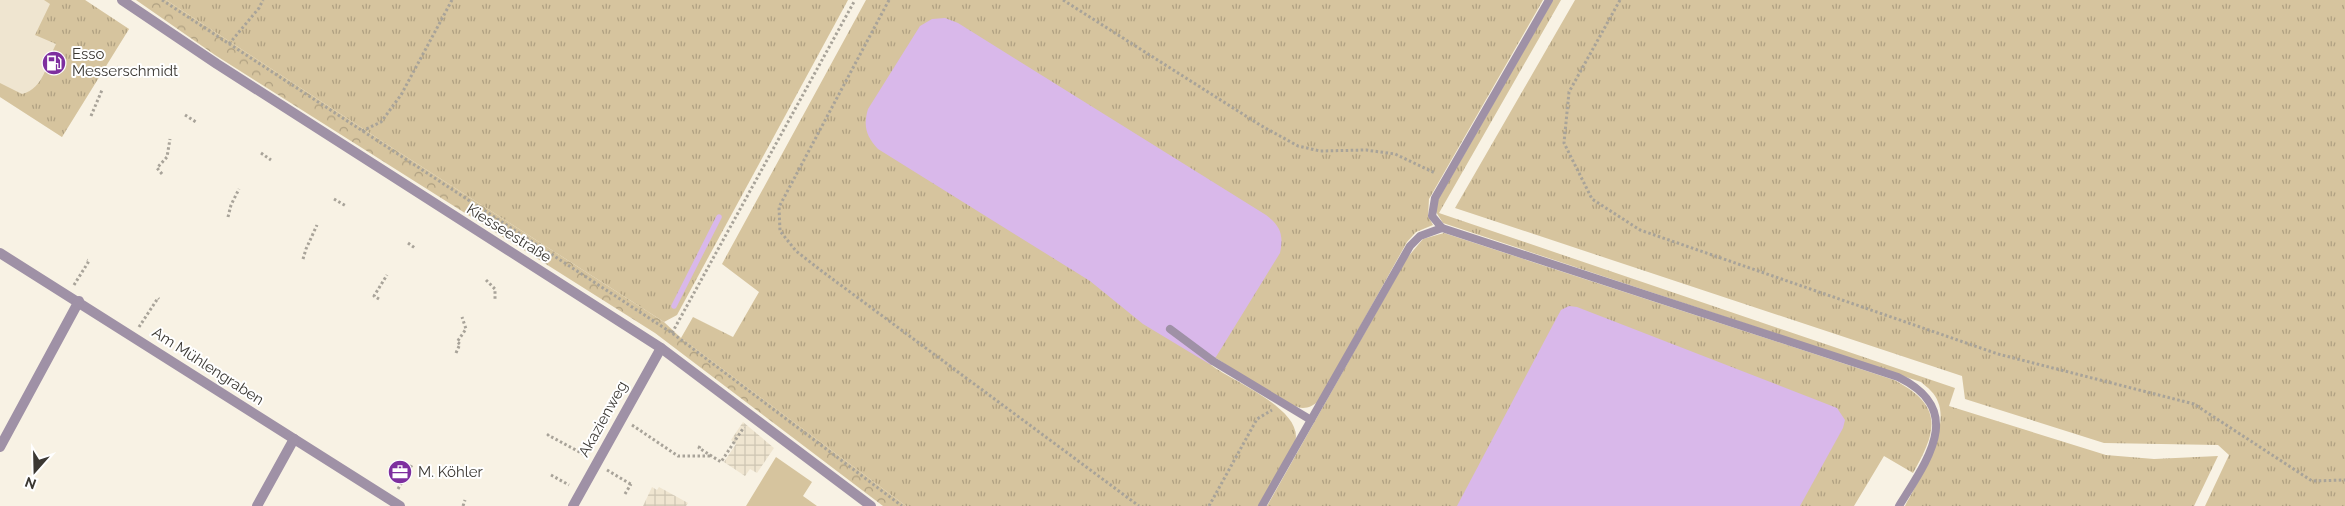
<svg xmlns="http://www.w3.org/2000/svg" width="2345" height="506" font-family="Raleway,sans-serif">
<style>
.built{fill:#efe5d0}
.industrial{fill:url(#industrial-grid)}
.grass{fill:url(#grass-tufts)}
.park{fill:url(#park-crowns)}
.garden{fill:#d6c49e}
.water{fill:#d9b8ea}
.lines{fill:none;stroke-linecap:round;stroke-linejoin:round}
.stream{stroke:#d9b8ea;stroke-width:5.5}
.path{stroke:#a8a399;stroke-width:3;stroke-dasharray:2.5 2.5;stroke-linecap:butt}
.service{stroke:#9f91a6;stroke-width:8}
.minor{stroke:#9f91a6;stroke-width:10}
.labels{text-anchor:middle;dominant-baseline:central;stroke-width:4;stroke-linejoin:round;paint-order:stroke}
.poi-label{font-size:15px;fill:#3b3833;stroke:#fff;text-anchor:start}
.street-label{font-size:15px;fill:#3b3833;stroke:#fff}
</style>
<defs>
<pattern id="industrial-grid" width="8" height="8" patternUnits="userSpaceOnUse" patternTransform="scale(1.25)"><rect width="8" height="8" fill="#efe5d0"/><path d="M0 4h8M4 0v8" fill="none" stroke="#cec5b3"/></pattern>
<pattern id="grass-tufts" width="24" height="20" patternUnits="userSpaceOnUse" patternTransform="scale(1.25)"><rect width="24" height="20" fill="#d6c49e"/><path d="M3 7l-1-3M5 7V3M7 7l1-3M15 17l-1-3M17 17v-4M19 17l1-3" fill="none" stroke="#afa081"/></pattern>
<pattern id="park-crowns" width="20" height="18" patternUnits="userSpaceOnUse" patternTransform="scale(1.25)"><rect width="20" height="18" fill="#d6c49e"/><path d="M2 6a3 3 0 1 1 6 0M12 15a3 3 0 1 1 6 0" fill="none" stroke="#afa081"/></pattern>
</defs>
<rect width="100%" height="100%" fill="#f8f2e4"/>
<path class="built" d="M 0,0 L 85,0 L 129,29 L 62,137 L 0,97 Z"/>
<g class="industrial">
<path d="M 743,422 L 774,448 L 757,473 L 750,469 L 745,476 L 724,462 L 736,444 L 731,440 Z"/>
<path d="M 652,487 L 657,490 L 659,487 L 688,503 L 686,506 L 643,506 Z"/>
</g>
<g class="grass">
<path d="M 44,0 L 85,0 L 129,29 L 62,137 L 0,97 L 0,83 L 22,94 C 45,88 46,63 56,44 L 35,35 L 50,4 Z"/>
<path d="M 166,0 L 848,0 L 677,315 L 664,322 L 394,149 Z"/>
<path d="M 866,0 L 1543,0 L 1429,199 L 1428,216 L 1433,225 L 1416,232 L 1407,242 L 1318,402 C 1313,405 1309,408 1303,408 C 1288,408 1232,368 1216,358 L 1211,365 C 1233,382 1309,411 1294,445 L 1258,506 L 906,506 L 681,338 L 693,317 L 733,337 L 759,292 L 722,264 Z"/>
<path d="M 1553,0 L 1561,0 L 1439,213 L 1955,388 L 1949,406 L 2106,455 L 2154,459 L 2218,456 L 2194,506 L 1905,506 C 1918,482 1950,430 1938,402 C 1935,393 1928,388 1921,382 L 1443,223 L 1436,212 L 1438,200 Z"/>
<path d="M 1575,0 L 2345,0 L 2345,506 L 2205,506 L 2229,455 L 2218,445 L 2104,443 L 1965,399 L 1962,376 L 1455,208 Z"/>
<path d="M 1444,233 L 1894,380 C 1943,405 1938,430 1913,473 L 1884,456 L 1854,506 L 1267,506 L 1407,258 L 1423,239 Z"/>
</g>
<path class="park" d="M 136,0 L 166,0 L 394,149 L 664,322 L 681,338 L 906,506 L 883,506 L 655,333 L 215,55 Z"/>
<path class="garden" d="M 776,457 L 812,482 L 803,496 L 817,506 L 746,506 Z"/>
<g class="water">
<path d="M 945,18 L 958,23 L 1266,215 C 1280,226 1284,234 1280,253 L 1211,365 L 1143,324 L 1090,281 L 878,149 C 866,136 863,126 868,109 L 920,26 L 932,19 Z"/>
<path d="M 1569,306 L 1577,307 L 1837,408 L 1845,420 L 1843,428 L 1800,506 L 1457,506 L 1555,321 L 1561,310 Z"/>
</g>
<g class="lines">
<path class="stream" d="M 674,306 L 719,217"/>
<g class="path">
<path d="M 162,0 L 672,333 L 902,506"/>
<path d="M 889,0 L 779,207 L 780,231 L 796,251 L 819,269 L 1139,506"/>
<path d="M 1063,0 L 1260,125 L 1298,146 L 1320,151 L 1366,150 L 1395,154 L 1435,173"/>
<path d="M 1620,0 L 1569,92 L 1564,143 L 1592,199 L 1640,230 L 1998,354 L 2194,404 L 2312,481 L 2345,480"/>
<path d="M 229,44 L 259,8 L 263,0"/>
<path d="M 117,67 L 125,72"/>
<path d="M 185,115 L 196,122"/>
<path d="M 91,116 L 102,90"/>
<path d="M 362,131 L 381,122 L 401,95 L 452,0"/>
<path d="M 261,153 L 271,160"/>
<path d="M 162,174 L 157,168 L 167,157 L 170,139"/>
<path d="M 334,199 L 346,206"/>
<path d="M 228,217 L 231,205 L 239,189"/>
<path d="M 408,243 L 415,248"/>
<path d="M 303,259 L 306,249 L 317,225"/>
<path d="M 486,280 L 495,289 L 495,300"/>
<path d="M 74,285 L 89,261 L 87,260"/>
<path d="M 379,299 L 374,296 L 387,275"/>
<path d="M 139,327 L 158,298 L 159,299"/>
<path d="M 672,333 L 855,0"/>
<path d="M 456,353 L 460,344 L 457,342 L 466,329 L 462,317"/>
<path d="M 632,425 L 678,456 L 712,456"/>
<path d="M 549,434 L 548,435 L 585,455"/>
<path d="M 700,446 L 699,448 L 721,462 L 744,427"/>
<path d="M 607,470 L 632,485"/>
<path d="M 551,475 L 569,485"/>
<path d="M 398,489 L 413,463"/>
<path d="M 625,494 L 631,484"/>
<path d="M 463,506 L 465,500"/>
<path d="M 1209,506 L 1257,419 L 1272,410"/>
</g>
<g class="service">
<path d="M 1442,228 L 1432,216 L 1435,198 L 1549,0"/>
<path d="M 1170,329 L 1213,361 L 1311,420"/>
<path d="M 1262,506 L 1410,246 L 1420,236 L 1442,228 L 1898,377 C 1966,410 1928,459 1899,506"/>
</g>
<g class="minor">
<path d="M 122,0 L 217,64 L 661,348 L 871,506"/>
<path d="M 0,253 L 400,506"/>
<path d="M 0,447 L 79,301"/>
<path d="M 257,506 L 294,439"/>
<path d="M 573,506 L 661,348"/>
</g>
</g>
<defs>
<g id="fuel-disc" transform="scale(1.25)"><circle r="9.5" fill="#7e2f9f" stroke="#fff"/><path d="M-5.5-6h7V0h2V4h1.3V-2.5L3-4.5l.8-.8L6-3V5H2.5V1h-1V6h-7ZM-4.2-4.7v3.2H.2V-4.7Z" fill="#fff"/></g>
<g id="office-disc" transform="scale(1.25)"><circle r="9.5" fill="#7e2f9f" stroke="#fff"/><path d="M-6-3h4V-5.5h4V-3h4V5H-6ZM-1-4.5V-3h2v-1.5ZM-6 0V1H6V0Z" fill="#fff"/></g>
</defs>
<g fill-rule="evenodd">
<use href="#fuel-disc" x="54" y="63"/>
<use href="#office-disc" x="400" y="472"/>
</g>
<g class="labels">
<g class="poi-label">
<text x="72" y="54">Esso<tspan x="72" dy="17">Messerschmidt</tspan></text>
<text x="418" y="472">M. Köhler</text>
</g>
<g class="street-label">
<text transform="translate(509 233) rotate(32)">Kiesseestraße</text>
<text transform="translate(208 366) rotate(33)">Am Mühlengraben</text>
<text transform="translate(603 419) rotate(-61)">Akazienweg</text>
</g>
</g>
<g transform="translate(35 471) rotate(200)" stroke="#ffffff" stroke-width="4" paint-order="stroke">
<path d="M0-4L9 19L0 12L-9 19Z" fill="#3b3833"/>
<text y="-8" font-size="14" font-weight="bold" text-anchor="middle" fill="#3b3833">N</text>
</g>
</svg>
